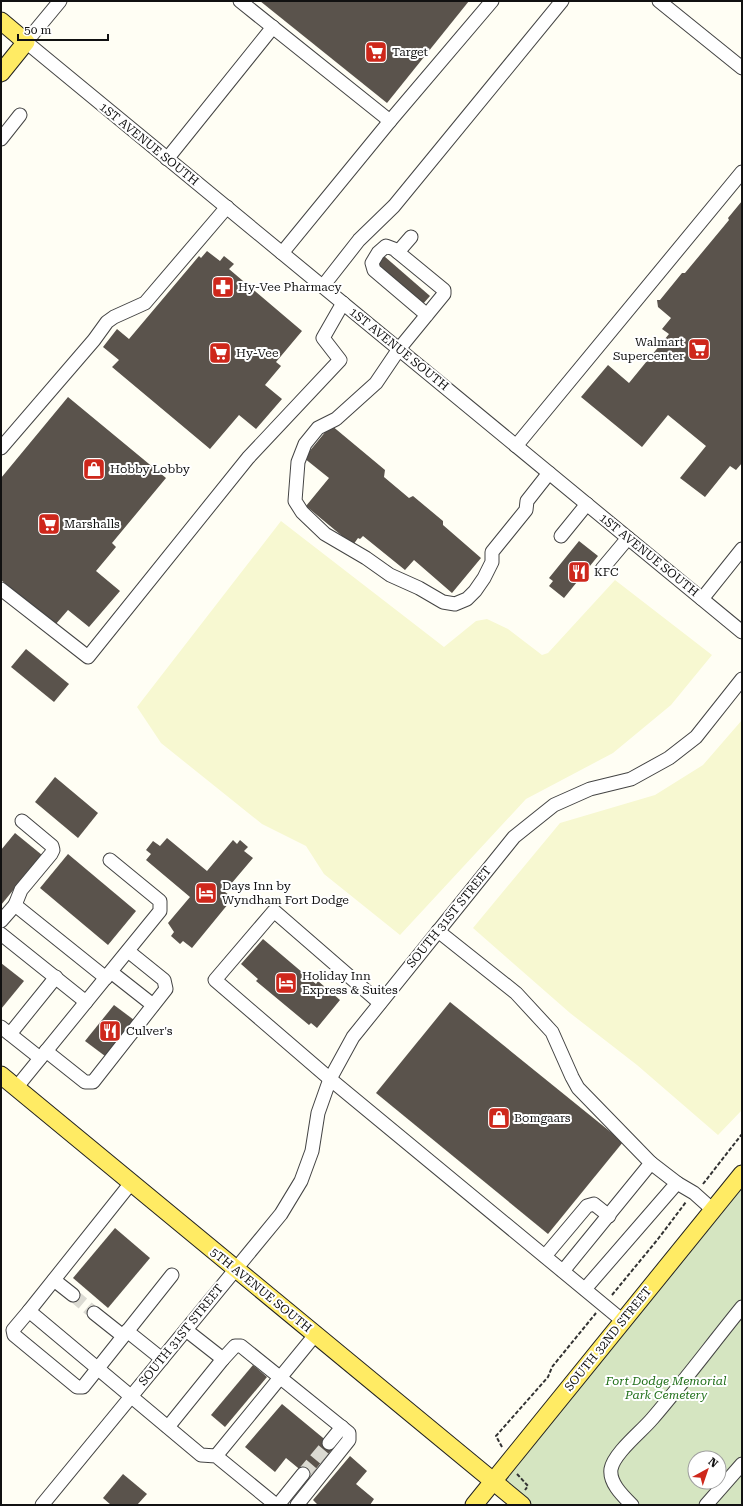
<svg xmlns="http://www.w3.org/2000/svg" width="743" height="1506" font-family="'Roboto Serif',serif">
<style>
.farmland{fill:#f7f8d1}
.cemetery{fill:#d5e5c1;fill-rule:evenodd}
.building{fill:#5a534c}
.lines{fill:none;stroke-linecap:round;stroke-linejoin:round}
.minor-tunnel{stroke:#dbdad2;stroke-width:13;stroke-dasharray:13 6;stroke-linecap:butt}
.minor-casing{stroke:#444;stroke-width:15}
.major-casing{stroke:#222;stroke-width:19}
.path{stroke:#333;stroke-width:2;stroke-dasharray:4 2;stroke-linecap:butt}
.minor{stroke:#fff;stroke-width:13}
.major{stroke:#ffeb64;stroke-width:17}
.labels{text-anchor:middle;dominant-baseline:central;stroke-width:4;stroke-linejoin:round;paint-order:stroke}
.poi-label{font-size:12px;fill:#111;stroke:#fff;text-anchor:start}
.street-label{font-size:12px;fill:#111;stroke:#fff}
.park-label{font-size:12px;font-style:italic;fill:#21701a;stroke:#fff}
</style>
<rect width="100%" height="100%" fill="#fffef4"/>
<g class="farmland">
<path d="M 281,521 L 444,647 L 476,621 L 487,619 L 508,629 L 542,655 L 548,653 L 615,580 L 712,655 L 671,705 L 613,753 L 526,799 L 400,935 L 324,874 L 306,846 L 262,824 L 161,743 L 137,707 Z"/>
<path d="M 742,720 L 742,1110 L 718,1135 L 637,1065 L 570,1013 L 473,928 L 560,823 L 655,795 L 703,765 Z"/>
</g>
<path class="cemetery" d="M 742,1174 L 742,1505 L 522,1505 L 493,1481 ZM 695,1458 L 719,1458 L 719,1482 L 695,1482 Z"/>
<g class="building">
<path d="M 260,1 L 469,1 L 387,103 Z"/>
<path d="M 742,201 L 742,463 L 736,470 L 730,466 L 705,497 L 680,478 L 706,446 L 668,415 L 642,447 L 581,397 L 608,365 L 629,383 L 669,334 L 662,329 L 671,318 L 658,307 L 657,300 L 660,300 L 682,273 L 685,273 L 729,220 L 728,218 Z"/>
<path d="M 207,251 L 220,261 L 224,256 L 234,264 L 229,269 L 302,331 L 276,362 L 281,366 L 265,385 L 282,399 L 256,429 L 239,415 L 210,449 L 112,367 L 119,360 L 103,347 L 117,329 L 129,339 L 199,256 L 201,258 Z"/>
<path d="M 384,256 L 430,296 L 422,305 L 375,266 Z"/>
<path d="M 68,397 L 166,478 L 112,543 L 116,547 L 96,571 L 120,591 L 89,627 L 68,610 L 55,625 L 1,580 L 1,478 Z"/>
<path d="M 331,425 L 385,470 L 384,477 L 409,498 L 413,496 L 443,521 L 443,525 L 481,558 L 452,593 L 414,560 L 405,570 L 363,536 L 360,539 L 358,538 L 353,545 L 306,506 L 329,478 L 304,458 Z"/>
<path d="M 579,541 L 598,556 L 564,598 L 549,586 L 553,581 L 549,578 Z"/>
<path d="M 26,649 L 69,684 L 54,702 L 11,667 Z"/>
<path d="M 55,777 L 98,813 L 78,838 L 35,802 Z"/>
<path d="M 15,833 L 42,855 L 1,905 L 1,850 Z"/>
<path d="M 167,838 L 207,871 L 233,840 L 237,844 L 240,840 L 248,847 L 244,851 L 253,858 L 231,884 L 228,881 L 221,889 L 233,898 L 192,948 L 183,941 L 180,944 L 171,936 L 174,932 L 168,923 L 190,897 L 146,860 L 151,854 L 146,850 L 153,841 L 160,846 Z"/>
<path d="M 68,854 L 136,911 L 108,945 L 40,888 Z"/>
<path d="M 263,939 L 316,984 L 318,981 L 340,1000 L 317,1028 L 311,1023 L 309,1025 L 256,981 L 258,979 L 241,964 Z"/>
<path d="M 1,963 L 24,981 L 1,1009 Z"/>
<path d="M 450,1002 L 623,1142 L 548,1234 L 376,1093 Z"/>
<path d="M 114,1005 L 134,1020 L 105,1056 L 85,1041 Z"/>
<path d="M 115,1228 L 150,1258 L 108,1308 L 73,1278 Z"/>
<path d="M 253,1365 L 267,1377 L 225,1427 L 211,1415 Z"/>
<path d="M 282,1404 L 334,1447 L 309,1477 L 286,1458 L 275,1472 L 245,1447 Z"/>
<path d="M 350,1456 L 367,1471 L 356,1484 L 374,1499 L 370,1505 L 318,1505 L 313,1500 Z"/>
<path d="M 123,1474 L 147,1494 L 137,1505 L 111,1505 L 103,1498 Z"/>
</g>
<g class="lines">
<g class="minor-tunnel">
<path d="M 73,1295 L 94,1313"/>
<path d="M 303,1474 L 329,1443"/>
</g>
<g class="minor-casing">
<g id="minor">
<path d="M 60,1 L 26,42 L 742,632"/>
<path d="M 240,1 L 390,121"/>
<path d="M 659,1 L 742,68"/>
<path d="M 1,139 L 20,115"/>
<path d="M 167,159 L 273,27"/>
<path d="M 398,252 L 411,237"/>
<path d="M 282,253 L 390,121 L 492,1"/>
<path d="M 323,286 L 359,240 L 394,206 L 562,1"/>
<path d="M 427,315 L 374,270 L 372,263 L 378,253 L 386,246 L 394,249 L 444,290 L 444,294 L 399,349 L 376,383 L 336,419 L 318,428 L 305,444 L 298,462 L 295,501 L 302,512 L 325,534 L 366,558 L 390,575 L 419,588 L 443,602 L 455,604 L 467,599 L 475,591 L 484,578 L 492,562 L 492,552 L 526,510 L 527,501 L 549,473"/>
<path d="M 516,446 L 742,172"/>
<path d="M 1,448 L 94,340 L 107,322 L 114,317 L 145,303 L 227,207"/>
<path d="M 561,536 L 587,504"/>
<path d="M 602,569 L 628,538"/>
<path d="M 1,589 L 88,657 L 248,458 L 340,360 L 323,338 L 343,303"/>
<path d="M 702,599 L 742,549"/>
<path d="M 15,905 L 21,890 L 51,854 L 53,850 L 52,846 L 22,821"/>
<path d="M 1,921 L 15,905 L 106,978"/>
<path d="M 438,931 L 516,993 L 552,1032 L 572,1077 L 578,1088 L 651,1163 L 563,1271"/>
<path d="M 1,934 L 86,1002"/>
<path d="M 111,972 L 153,1005"/>
<path d="M 380,1003 L 274,911 L 215,980 L 330,1079 L 623,1321"/>
<path d="M 1,1027 L 40,1058"/>
<path d="M 10,1034 L 56,977"/>
<path d="M 46,1051 L 85,1082 L 93,1082 L 166,989 L 164,980 L 128,951"/>
<path d="M 16,1088 L 160,911 L 160,901 L 110,860"/>
<path d="M 131,1183 L 29,1311 L 201,1455 L 216,1456 L 276,1505"/>
<path d="M 677,1183 L 694,1193 L 713,1210"/>
<path d="M 545,1256 L 587,1206 L 594,1204 L 609,1216"/>
<path d="M 54,1280 L 73,1295"/>
<path d="M 585,1289 L 677,1183 L 651,1163"/>
<path d="M 29,1311 L 13,1330 L 14,1335 L 77,1387 L 83,1387 L 172,1275"/>
<path d="M 94,1313 L 123,1336"/>
<path d="M 186,1330 L 223,1359 L 235,1346 L 241,1346 L 349,1433 L 349,1440 L 297,1505"/>
<path d="M 127,1331 L 162,1359"/>
<path d="M 168,1427 L 223,1359"/>
<path d="M 329,1443 L 342,1427"/>
<path d="M 216,1456 L 315,1335"/>
<path d="M 42,1505 L 281,1214 L 301,1181 L 312,1151 L 318,1113 L 330,1079 L 353,1037 L 514,837 L 554,805 L 590,789 L 631,779 L 669,758 L 696,737 L 742,679"/>
<path d="M 278,1505 L 303,1474"/>
<path d="M 632,1505 C 623,1496 609,1483 611,1469 C 614,1453 641,1432 652,1419 C 683,1383 712,1344 742,1307"/>
<path d="M 706,1505 L 742,1464"/>
</g>
</g>
<g class="major-casing">
<g id="major">
<path d="M 1,21 L 26,42 L 1,73"/>
<path d="M 1,1075 L 522,1505"/>
<path d="M 474,1505 L 742,1174"/>
</g>
</g>
<g class="path">
<path d="M 703,1184 L 742,1134"/>
<path d="M 612,1295 L 658,1239 L 686,1202"/>
<path d="M 502,1447 L 496,1436 L 548,1377 L 552,1367 L 596,1313"/>
<path d="M 517,1474 L 528,1486 L 525,1490"/>
</g>
<use href="#minor" class="minor"/>
<use href="#major" class="major"/>
</g>
<defs>
<g id="supermarket-square" transform="scale(1.15)"><rect x="-9" y="-9" width="18" height="18" rx="4" fill="#ce271b" stroke="#fff"/><path d="M-6-5.5h2.5l.6 2H6L4.5 2H-2.5L-4.4-4H-6ZM-1.5 3.2a1.3 1.3 0 1 0 .1 0ZM3 3.2a1.3 1.3 0 1 0 .1 0Z" fill="#fff"/></g>
<g id="pharmacy-square" transform="scale(1.15)"><rect x="-9" y="-9" width="18" height="18" rx="4" fill="#ce271b" stroke="#fff"/><path d="M-2-6h4v4h4v4h-4v4h-4v-4h-4v-4h4Z" fill="#fff"/></g>
<g id="shop-square" transform="scale(1.15)"><rect x="-9" y="-9" width="18" height="18" rx="4" fill="#ce271b" stroke="#fff"/><path d="M-5-2.5h2.3a2.7 3.5 0 0 1 5.4 0H5L5.5 6h-11ZM-1.5-2.5h3a1.5 2.3 0 0 0-3 0Z" fill="#fff"/></g>
<g id="restaurant-square" transform="scale(1.15)"><rect x="-9" y="-9" width="18" height="18" rx="4" fill="#ce271b" stroke="#fff"/><path d="M-5-6h1v4h1v-4h1v4h1v-4h1v5L-1.5 .5V6h-2V.5L-5-1ZM5-6V6H3V1.5H1.5Q1.5-4 5-6Z" fill="#fff"/></g>
<g id="hotel-square" transform="scale(1.15)"><rect x="-9" y="-9" width="18" height="18" rx="4" fill="#ce271b" stroke="#fff"/><path d="M-6-4.5h1.5V1H6V5H4.5V3h-9V5H-6ZM-4 0a1.8 1.8 0 1 1 3.6 0ZM.5 0V-2.5h3Q6-2.5 6 0Z" fill="#fff"/></g>
</defs>
<g fill-rule="evenodd">
<use href="#supermarket-square" x="376" y="52"/>
<use href="#pharmacy-square" x="223" y="287"/>
<use href="#supermarket-square" x="699" y="349"/>
<use href="#supermarket-square" x="220" y="353"/>
<use href="#shop-square" x="94" y="469"/>
<use href="#supermarket-square" x="49" y="524"/>
<use href="#restaurant-square" x="579" y="572"/>
<use href="#hotel-square" x="206" y="893"/>
<use href="#hotel-square" x="286" y="983"/>
<use href="#restaurant-square" x="110" y="1031"/>
<use href="#shop-square" x="499" y="1118"/>
</g>
<g class="labels">
<g class="poi-label">
<text x="392" y="52">Target</text>
<text x="238" y="287">Hy-Vee Pharmacy</text>
<text x="684" y="342" text-anchor="end">Walmart<tspan x="684" dy="14">Supercenter</tspan></text>
<text x="236" y="353">Hy-Vee</text>
<text x="110" y="469">Hobby Lobby</text>
<text x="64" y="524">Marshalls</text>
<text x="594" y="572">KFC</text>
<text x="222" y="886">Days Inn by<tspan x="222" dy="14">Wyndham Fort Dodge</tspan></text>
<text x="302" y="976">Holiday Inn<tspan x="302" dy="14">Express &amp; Suites</tspan></text>
<text x="126" y="1031">Culver's</text>
<text x="514" y="1118">Bomgaars</text>
</g>
<g class="street-label">
<text transform="translate(149 144) rotate(39)">1ST AVENUE SOUTH</text>
<text transform="translate(399 349) rotate(39)">1ST AVENUE SOUTH</text>
<text transform="translate(649 555) rotate(39)">1ST AVENUE SOUTH</text>
<text transform="translate(449 917) rotate(-51)">SOUTH 31ST STREET</text>
<text transform="translate(261 1290) rotate(39)">5TH AVENUE SOUTH</text>
<text transform="translate(181 1335) rotate(-51)">SOUTH 31ST STREET</text>
<text transform="translate(608 1339) rotate(-51)">SOUTH 32ND STREET</text>
</g>
<g class="park-label">
<text x="666" y="1381">Fort Dodge Memorial<tspan x="666" dy="14">Park Cemetery</tspan></text>
</g>
</g>
<rect width="743" height="1506" fill="none" stroke="#111111" stroke-width="4"/>
<g transform="translate(707 1470) rotate(40)"><circle r="19" fill="#ffffff" stroke="#a0a0a0"/>
<path d="M0-3L7 15L0 10L-7 15Z" fill="#ce271b"/>
<text y="-6" font-size="11" font-weight="bold" text-anchor="middle" fill="#111111">N</text>
</g>
<path d="M18 34v6h90v-6" fill="none" stroke="#111111" stroke-width="2"/>
<text x="24" y="34" font-size="12" fill="#111111" stroke="#ffffff" stroke-width="3" paint-order="stroke">50 m</text>
</svg>
